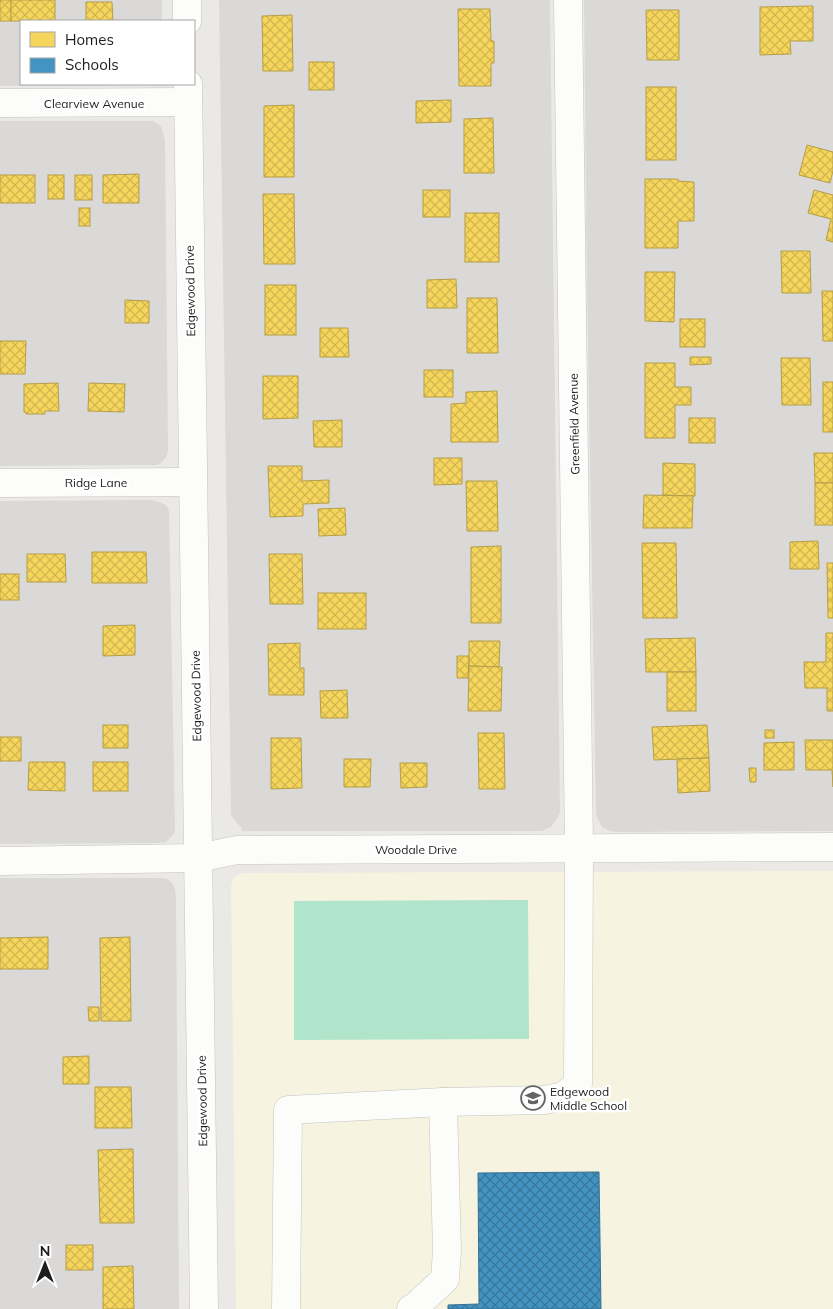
<svg xmlns="http://www.w3.org/2000/svg" width="833" height="1309" font-family="Mulish,sans-serif">
<style>
.residential{fill:#dad9d7}
.education{fill:#f6f4e0}
.pitch{fill:#b0e4cb}
.homes{fill:url(#homes-cross-hatch);stroke:#b59e49}
.schools{fill:url(#schools-cross-hatch);stroke:#387091}
.lines{fill:none;stroke-linecap:round;stroke-linejoin:round}
.minor-casing{stroke:#c4c3c1;stroke-width:29}
.minor{stroke:#fcfcfb;stroke-width:28}
.labels{text-anchor:middle;dominant-baseline:central;stroke-width:5;stroke-linejoin:round;paint-order:stroke}
.street-label{font-size:12px;fill:#1d1d1d;stroke:#fff}
.poi-label{font-size:12px;fill:#1d1d1d;stroke:#fff;text-anchor:start}
</style>
<defs>
<pattern id="homes-cross-hatch" width="8" height="8" patternUnits="userSpaceOnUse" patternTransform="scale(1.25)"><rect width="8" height="8" fill="#f6d55c"/><path d="M0 0l8 8M0 8l8-8" fill="none" stroke="#d2b650"/></pattern>
<pattern id="schools-cross-hatch" width="8" height="8" patternUnits="userSpaceOnUse" patternTransform="scale(1.25)"><rect width="8" height="8" fill="#4393c3"/><path d="M0 0l8 8M0 8l8-8" fill="none" stroke="#37779e"/></pattern>
</defs>
<rect width="100%" height="100%" fill="#ebe9e5"/>
<g class="residential">
<path d="M 0,0 L 162,0 L 162,21 L 21,21 L 21,84 L 153,84 L 148,85 L 0,86 Z"/>
<path d="M 219,0 L 550,0 L 560,812 L 557,819 L 551,827 L 542,831 L 242,831 L 241,827 L 236,822 L 231,815 Z"/>
<path d="M 584,0 L 833,0 L 833,831 L 617,832 L 609,831 L 602,827 L 596,815 L 587,286 Z"/>
<path d="M 0,121 L 153,121 L 161,126 L 165,141 L 168,451 L 166,457 L 162,462 L 157,465 L 0,466 Z"/>
<path d="M 150,500 L 160,502 L 166,505 L 169,511 L 175,829 L 174,834 L 166,842 L 159,843 L 0,844 L 0,501 Z"/>
<path d="M 0,878 L 161,878 L 167,879 L 172,883 L 175,889 L 176,899 L 179,1309 L 0,1309 Z"/>
</g>
<path class="education" d="M 833,871 L 833,1309 L 236,1309 L 231,886 L 233,879 L 237,875 L 244,873 Z"/>
<path class="pitch" d="M 528,900 L 529,1039 L 294,1040 L 294,901 Z"/>
<g class="homes">
<rect x="0" y="0" width="11" height="21"/>
<path d="M 11,0 L 55,0 L 55,21 L 21,21 L 21,31 L 21,21 L 11,21 Z"/>
<path d="M 86,2 L 112,2 L 113,21 L 86,21 Z"/>
<path d="M 813,6 L 813,41 L 790,41 L 791,54 L 760,55 L 760,7 Z"/>
<path d="M 458,9 L 490,9 L 491,41 L 494,41 L 494,63 L 491,63 L 491,86 L 459,86 Z"/>
<path d="M 646,10 L 679,10 L 679,60 L 647,60 Z"/>
<path d="M 292,15 L 293,71 L 263,71 L 262,16 Z"/>
<rect x="309" y="62" width="25" height="28"/>
<rect x="646" y="87" width="30" height="73"/>
<path d="M 451,100 L 451,122 L 416,123 L 416,101 Z"/>
<path d="M 294,105 L 294,177 L 264,177 L 264,106 Z"/>
<path d="M 493,118 L 494,173 L 464,173 L 464,119 Z"/>
<path d="M 807,145 L 833,152 L 833,171 L 830,183 L 799,175 Z"/>
<path d="M 139,174 L 139,203 L 103,203 L 103,175 Z"/>
<rect x="0" y="175" width="35" height="28"/>
<rect x="48" y="175" width="16" height="24"/>
<rect x="75" y="175" width="17" height="25"/>
<path d="M 645,179 L 678,179 L 678,181 L 694,182 L 694,221 L 678,221 L 678,248 L 645,248 Z"/>
<rect x="423" y="190" width="27" height="27"/>
<path d="M 814,190 L 833,195 L 833,242 L 826,240 L 831,219 L 808,213 Z"/>
<path d="M 263,194 L 294,194 L 295,264 L 264,264 Z"/>
<rect x="79" y="208" width="11" height="18"/>
<rect x="465" y="213" width="34" height="49"/>
<path d="M 781,251 L 810,251 L 811,293 L 782,293 Z"/>
<path d="M 645,272 L 675,272 L 674,322 L 645,321 Z"/>
<path d="M 456,279 L 457,308 L 427,308 L 427,280 Z"/>
<rect x="265" y="285" width="31" height="50"/>
<path d="M 822,291 L 833,291 L 833,341 L 823,341 Z"/>
<path d="M 467,298 L 497,298 L 498,353 L 467,353 Z"/>
<path d="M 125,300 L 149,301 L 149,323 L 125,323 Z"/>
<rect x="680" y="319" width="25" height="28"/>
<path d="M 320,328 L 348,328 L 349,357 L 320,357 Z"/>
<path d="M 0,341 L 26,341 L 25,374 L 0,374 Z"/>
<path d="M 690,357 L 711,357 L 711,364 L 690,365 Z"/>
<path d="M 781,358 L 810,358 L 811,405 L 782,405 Z"/>
<path d="M 645,363 L 675,363 L 675,387 L 691,387 L 691,405 L 675,405 L 675,438 L 645,438 Z"/>
<rect x="424" y="370" width="29" height="27"/>
<path d="M 263,376 L 298,376 L 298,418 L 263,419 Z"/>
<rect x="823" y="382" width="10" height="50"/>
<path d="M 58,383 L 59,411 L 45,411 L 45,414 L 26,414 L 26,412 L 24,412 L 24,384 Z"/>
<path d="M 89,383 L 125,384 L 124,412 L 88,411 Z"/>
<path d="M 497,391 L 498,442 L 451,442 L 451,404 L 466,403 L 466,392 Z"/>
<rect x="689" y="418" width="26" height="25"/>
<path d="M 342,420 L 342,447 L 314,447 L 313,421 Z"/>
<path d="M 814,453 L 833,453 L 833,483 L 815,483 Z"/>
<path d="M 434,458 L 462,458 L 462,484 L 434,485 Z"/>
<path d="M 663,463 L 695,464 L 695,496 L 663,495 Z"/>
<path d="M 268,466 L 302,466 L 302,481 L 329,480 L 329,503 L 303,504 L 303,516 L 270,517 Z"/>
<path d="M 466,481 L 497,481 L 498,531 L 467,531 Z"/>
<rect x="815" y="483" width="18" height="42"/>
<path d="M 644,495 L 693,496 L 692,528 L 643,528 Z"/>
<path d="M 345,508 L 346,535 L 319,536 L 318,509 Z"/>
<path d="M 818,541 L 819,569 L 790,569 L 790,542 Z"/>
<path d="M 642,543 L 676,543 L 677,618 L 643,618 Z"/>
<path d="M 501,546 L 501,623 L 471,623 L 471,547 Z"/>
<path d="M 92,552 L 146,552 L 147,583 L 92,583 Z"/>
<path d="M 27,554 L 65,554 L 66,582 L 27,582 Z"/>
<path d="M 269,554 L 302,554 L 303,604 L 270,604 Z"/>
<path d="M 827,563 L 833,563 L 833,618 L 828,618 Z"/>
<rect x="0" y="574" width="19" height="26"/>
<rect x="318" y="593" width="48" height="36"/>
<path d="M 135,625 L 135,655 L 103,656 L 103,626 Z"/>
<path d="M 826,633 L 833,633 L 833,711 L 827,711 L 827,688 L 805,688 L 804,662 L 826,662 Z"/>
<path d="M 695,638 L 696,672 L 646,672 L 645,639 Z"/>
<path d="M 469,641 L 500,641 L 499,667 L 469,666 Z"/>
<path d="M 300,643 L 300,668 L 304,668 L 304,695 L 269,695 L 268,644 Z"/>
<path d="M 457,656 L 469,656 L 468,678 L 457,678 Z"/>
<path d="M 469,666 L 502,667 L 501,711 L 468,711 Z"/>
<rect x="667" y="672" width="29" height="39"/>
<path d="M 347,690 L 348,718 L 321,718 L 320,691 Z"/>
<rect x="103" y="725" width="25" height="23"/>
<path d="M 707,725 L 709,758 L 654,760 L 652,727 Z"/>
<rect x="765" y="730" width="9" height="8"/>
<path d="M 478,733 L 504,733 L 505,789 L 479,789 Z"/>
<rect x="0" y="737" width="21" height="24"/>
<path d="M 271,738 L 301,738 L 302,788 L 271,789 Z"/>
<path d="M 805,740 L 833,740 L 833,787 L 832,770 L 806,770 Z"/>
<path d="M 794,742 L 794,770 L 764,770 L 764,743 Z"/>
<path d="M 709,758 L 710,791 L 678,793 L 677,759 Z"/>
<path d="M 344,759 L 371,759 L 370,787 L 344,787 Z"/>
<path d="M 29,762 L 65,762 L 65,791 L 28,790 Z"/>
<rect x="93" y="762" width="35" height="29"/>
<path d="M 400,763 L 427,763 L 427,787 L 401,788 Z"/>
<path d="M 749,768 L 756,768 L 756,782 L 750,782 Z"/>
<path d="M 48,937 L 48,969 L 0,969 L 0,938 Z"/>
<path d="M 130,937 L 131,1021 L 101,1021 L 100,938 Z"/>
<path d="M 88,1007 L 99,1007 L 99,1021 L 89,1021 Z"/>
<path d="M 89,1056 L 89,1084 L 63,1084 L 63,1057 Z"/>
<path d="M 95,1087 L 131,1087 L 132,1128 L 95,1128 Z"/>
<path d="M 133,1149 L 134,1223 L 100,1223 L 98,1150 Z"/>
<rect x="66" y="1245" width="27" height="25"/>
<path d="M 133,1266 L 134,1309 L 103,1309 L 103,1267 Z"/>
</g>
<path class="schools" d="M 599,1172 L 601,1309 L 448,1309 L 448,1305 L 479,1304 L 478,1173 Z"/>
<g class="lines">
<g class="minor-casing">
<g id="minor">
<path d="M 187,0 L 187,21"/>
<path d="M 188,84 L 204,1309"/>
<path d="M 0,103 L 188,102"/>
<path d="M 0,483 L 192,482"/>
<path d="M 0,861 L 198,858 L 237,850 L 833,847"/>
<path d="M 286,1309 L 288,1110 L 443,1102 L 544,1100 L 564,1096 L 578,1084 L 579,848 L 568,0"/>
<path d="M 411,1309 L 415,1307 L 445,1279 L 447,1251 L 443,1102"/>
</g>
</g>
<use href="#minor" class="minor"/>
</g>
<defs>
<g id="school-ring" transform="scale(1.25)"><circle r="9.5" fill="#fff" stroke="#656463" stroke-width="1.5"/><path d="M0-5L7-2L0 1L-7-2ZM-4 1L0 2.5L4 1V4Q0 6-4 4Z" fill="#656463"/></g>
</defs>
<g fill-rule="evenodd">
<use href="#school-ring" x="533" y="1098"/>
</g>
<g class="labels">
<g class="street-label">
<text x="94" y="103">Clearview Avenue</text>
<text transform="translate(190 291) rotate(-91)">Edgewood Drive</text>
<text transform="translate(574 424) rotate(-91)">Greenfield Avenue</text>
<text x="96" y="482">Ridge Lane</text>
<text transform="translate(196 696) rotate(-91)">Edgewood Drive</text>
<text x="416" y="849">Woodale Drive</text>
<text transform="translate(202 1101) rotate(-91)">Edgewood Drive</text>
</g>
<g class="poi-label">
<text x="550" y="1091">Edgewood<tspan x="550" dy="14">Middle School</tspan></text>
</g>
</g>
<rect x="20" y="20" width="175" height="65" fill="#ffffff" stroke="#a5a5a5"/>
<rect x="30" y="32" width="25" height="15" fill="#f6d55c" stroke="#a5a5a5"/>
<text x="65" y="45" font-size="15" fill="#1d1d1d">Homes</text>
<rect x="30" y="58" width="25" height="15" fill="#4393c3" stroke="#a5a5a5"/>
<text x="65" y="70" font-size="15" fill="#1d1d1d">Schools</text>
<g transform="translate(45 1264)" stroke="#ffffff" stroke-width="4" paint-order="stroke">
<path d="M0-4L9 19L0 12L-9 19Z" fill="#1d1d1d"/>
<text y="-8" font-size="14" font-weight="bold" text-anchor="middle" fill="#1d1d1d">N</text>
</g>
</svg>
